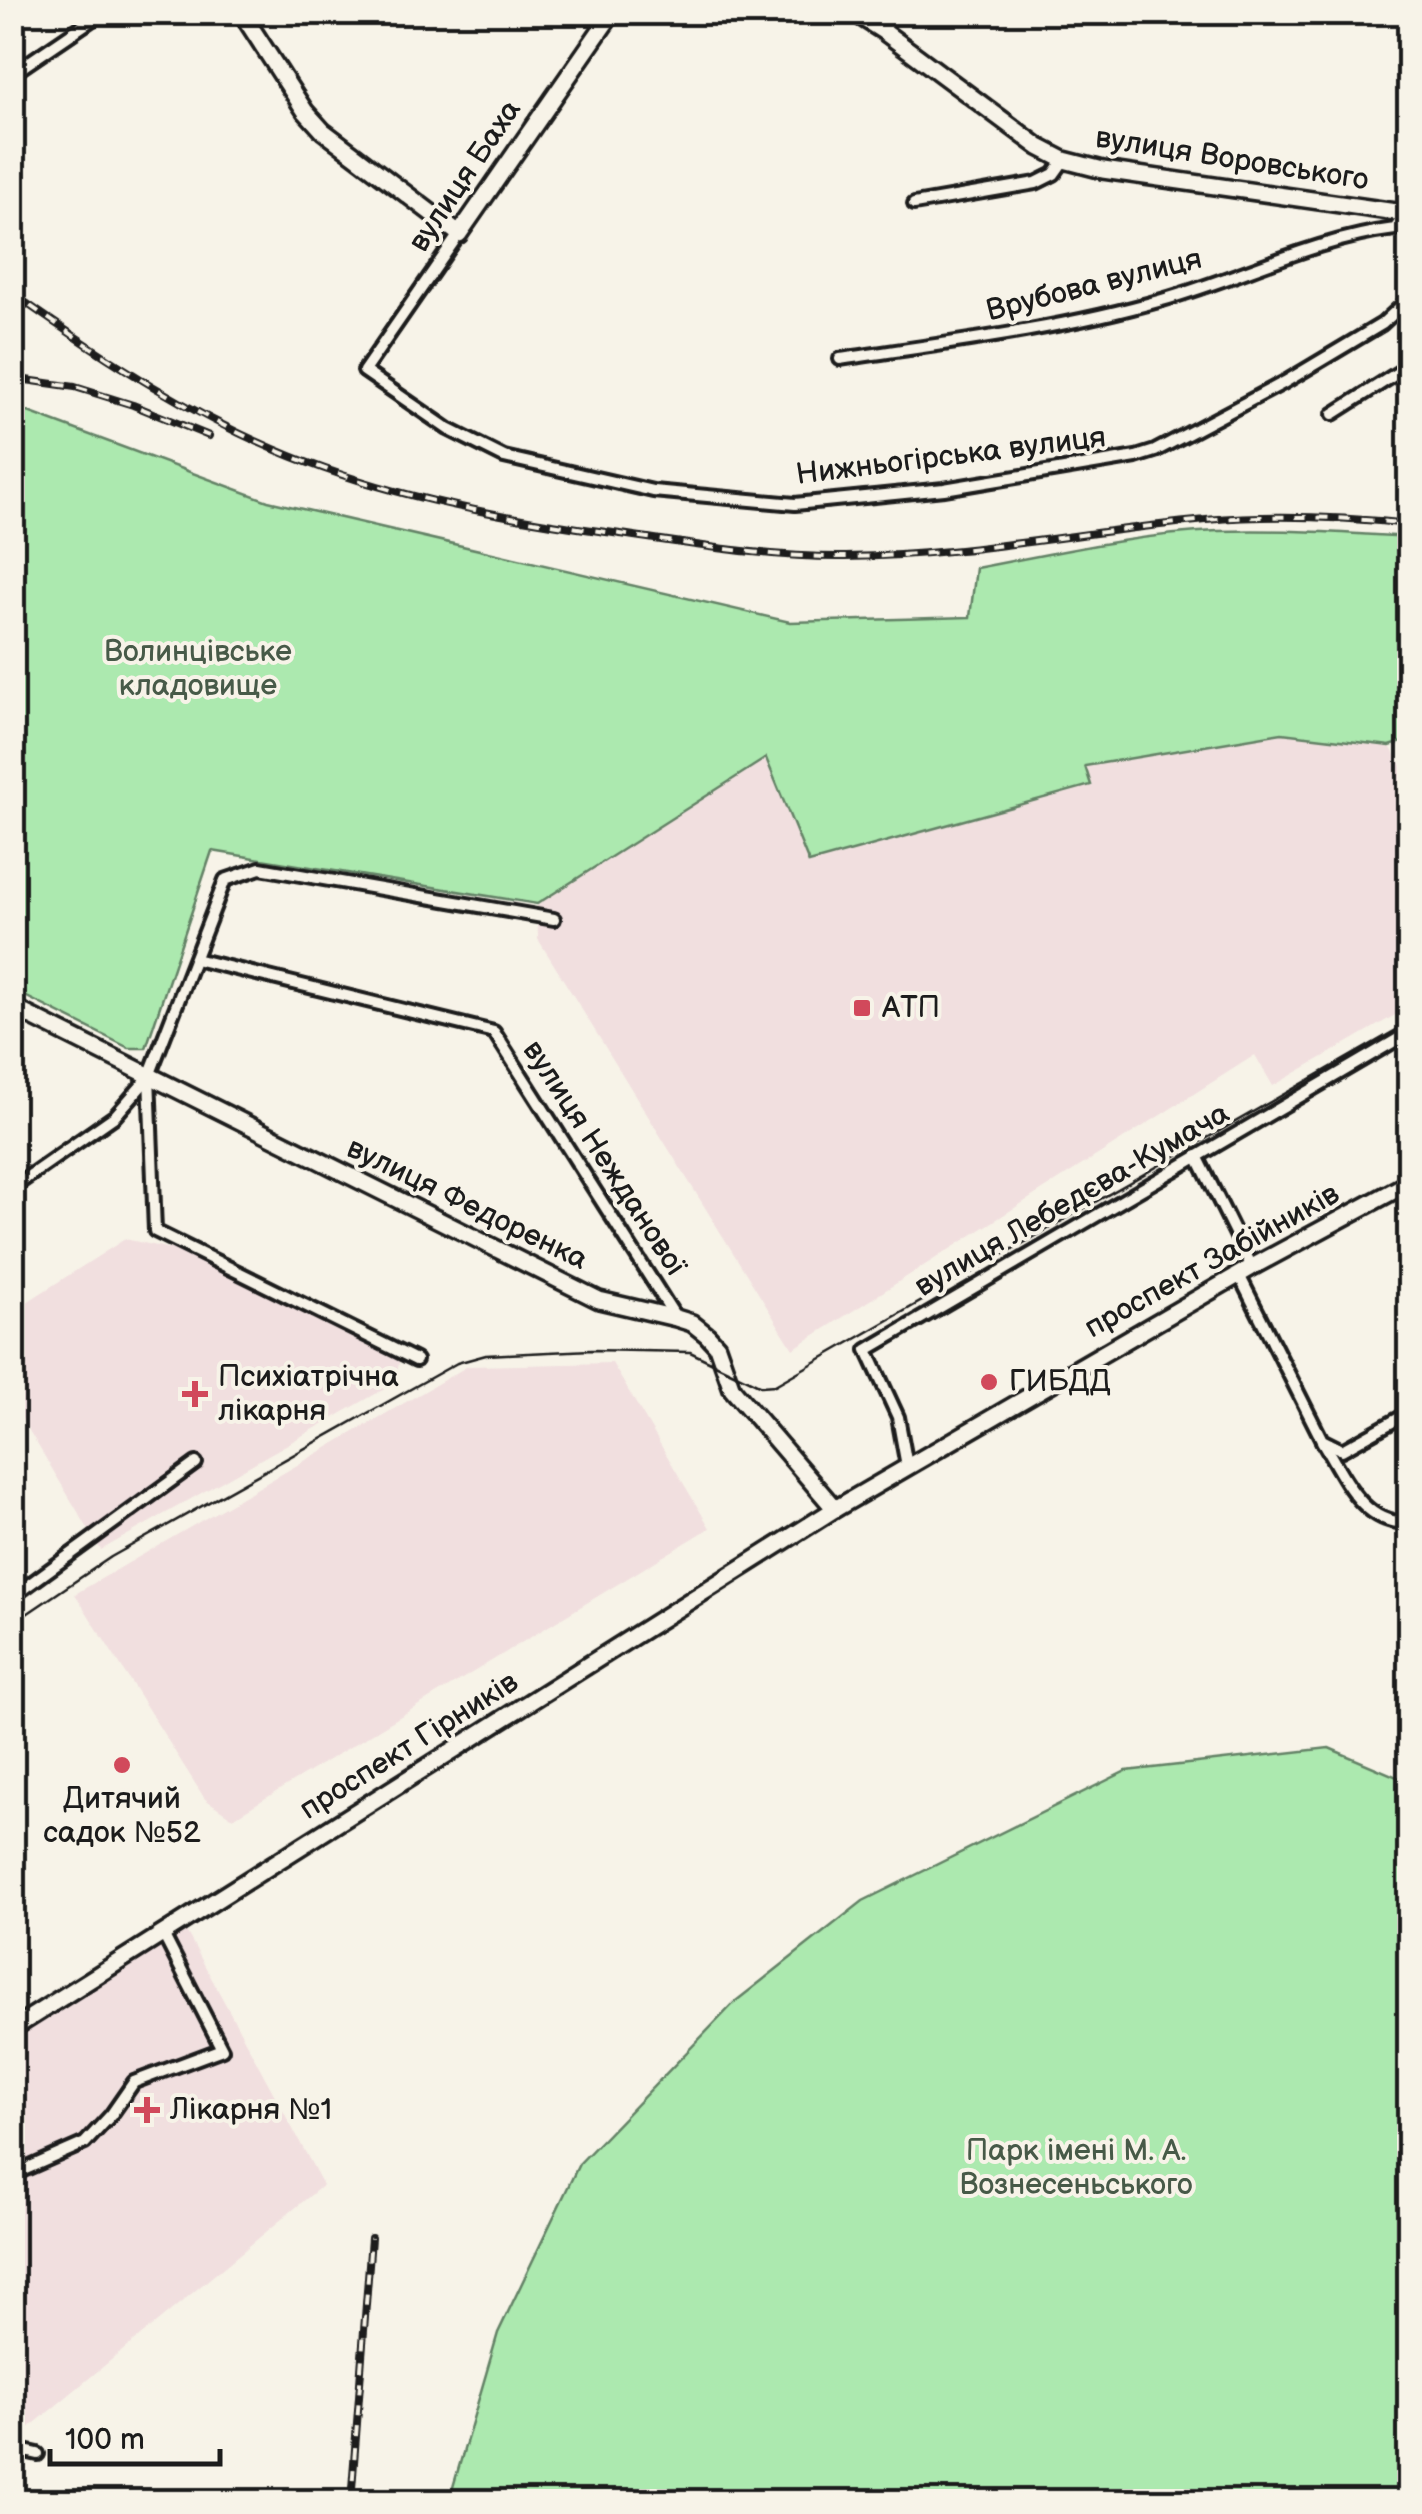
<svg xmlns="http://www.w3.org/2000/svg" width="1422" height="2514" font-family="'Balsamiq Sans',sans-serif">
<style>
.built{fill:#f1dfdf}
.green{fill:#ace9af;stroke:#648266;stroke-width:2.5}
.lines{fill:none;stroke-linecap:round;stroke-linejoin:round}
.street-casing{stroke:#1c1c1c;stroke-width:18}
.secondary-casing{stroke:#1c1c1c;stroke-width:22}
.street{stroke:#f7f3e8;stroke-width:10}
.secondary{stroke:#f7f3e8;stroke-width:15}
.tram{stroke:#1c1c1c;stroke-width:2.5}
.rail-casing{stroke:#1c1c1c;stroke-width:8}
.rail{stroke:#f7f3e8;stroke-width:4;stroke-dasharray:11;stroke-linecap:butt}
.poi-dot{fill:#d1495b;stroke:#f7f3e8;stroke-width:4}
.labels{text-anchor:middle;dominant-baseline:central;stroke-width:8;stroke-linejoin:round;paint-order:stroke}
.street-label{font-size:30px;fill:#1c1c1c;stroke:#f7f3e8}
.park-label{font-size:30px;fill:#475a48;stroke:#f7f3e8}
.poi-label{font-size:30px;fill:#1c1c1c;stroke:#f7f3e8;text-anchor:start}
</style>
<rect width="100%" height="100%" fill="#f7f3e8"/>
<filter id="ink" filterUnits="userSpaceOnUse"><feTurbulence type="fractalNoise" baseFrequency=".01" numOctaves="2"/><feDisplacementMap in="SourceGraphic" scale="20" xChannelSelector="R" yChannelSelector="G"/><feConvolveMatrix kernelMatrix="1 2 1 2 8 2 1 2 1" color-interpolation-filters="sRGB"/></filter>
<g filter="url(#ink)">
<g class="built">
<path d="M 1282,733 L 1390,746 L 1409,780 L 1409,1007 L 1273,1086 L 1255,1055 L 793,1349 L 538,939 L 537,904 L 767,758 L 1090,785 L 1085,766 Z"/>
<path d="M 125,1239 L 180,1251 L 400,1358 L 395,1383 L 101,1550 L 13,1404 L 13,1311 Z"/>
<path d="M 612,1363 L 710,1528 L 233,1818 L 205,1799 L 75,1594 L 468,1366 Z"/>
<path d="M 185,1929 L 323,2185 L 18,2437 L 13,2436 L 13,2036 Z"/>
</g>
<g class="green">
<path d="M 12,406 L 268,501 L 790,622 L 970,617 L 976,568 C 1055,553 1137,534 1218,531 C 1282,529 1346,533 1409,537 L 1409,740 L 1390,746 L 1282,733 L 1085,766 L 1091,785 L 809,863 L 766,758 L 537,904 L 212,851 L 146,1048 L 129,1048 L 13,990 Z"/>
<path d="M 1329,1748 L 1409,1782 L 1409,2501 L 449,2501 L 498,2333 L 579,2164 L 736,2001 L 863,1901 L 1126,1771 Z"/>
</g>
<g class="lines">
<g class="street-casing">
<g id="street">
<path d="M 883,31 L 894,12"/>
<path d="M 12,74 L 103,12"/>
<path d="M 914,204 L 1036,183 L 1054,174 L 1064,160"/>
<path d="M 459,234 L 364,371 L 448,429 L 504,457 L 653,491 L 795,504 L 944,489 L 1136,457 L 1155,451 L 1285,382 L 1382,324 L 1410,298"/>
<path d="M 840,359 C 948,343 1057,330 1162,300 C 1240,278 1314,239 1395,229 L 1406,214"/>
<path d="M 1333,414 L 1410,365"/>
<path d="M 195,959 L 494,1032 L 676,1318"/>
<path d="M 1197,1156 L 1252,1267"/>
<path d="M 12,1188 L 115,1116 L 149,1077"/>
<path d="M 1239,1275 L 1322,1440 L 1342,1450 L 1410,1412"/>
<path d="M 416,1360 L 155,1231 L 149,1076 L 225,880 L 260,868 L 554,919"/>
<path d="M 1322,1441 C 1343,1475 1363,1527 1410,1522"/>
<path d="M 907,1466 L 898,1417 L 867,1350 L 1410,1032"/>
<path d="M 12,1597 L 196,1463"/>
<path d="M 12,2175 L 85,2143 L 111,2115 L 134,2082 L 222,2049 L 163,1934"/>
<path d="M 12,2448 L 38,2454"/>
</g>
</g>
<g class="secondary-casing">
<g id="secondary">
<path d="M 241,12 L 305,111 L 323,131 L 459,234 L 613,12"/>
<path d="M 853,12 L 883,31 L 1039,147 L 1064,160 L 1103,170 L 1410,214"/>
<path d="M 12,1007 L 599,1300 L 676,1318 L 692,1323 L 707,1335 L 717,1346 L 732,1389 L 835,1509"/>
<path d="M 12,2029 L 835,1509 L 1252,1267 L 1410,1182"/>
</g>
</g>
<use href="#street" class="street"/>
<use href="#secondary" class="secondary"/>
<path class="tram" d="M 12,1624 L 111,1557 L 457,1363 L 486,1355 L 591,1350 L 690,1352 L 761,1386 L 775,1385 L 1410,1022"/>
<g class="rail-casing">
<g id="rail">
<path d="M 12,293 C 104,358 200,422 306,462 C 403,499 505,518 606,532 C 686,543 765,558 846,557 C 967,556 1086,531 1206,520 C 1273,514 1343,517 1410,524"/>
<path d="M 12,378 L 75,387 L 133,405 L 209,436"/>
<path d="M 351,2502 L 371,2238"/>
</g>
</g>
<use href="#rail" class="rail"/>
</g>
</g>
<g class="poi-dot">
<rect x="852" y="998" width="20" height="20" rx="5"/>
<circle cx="989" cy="1382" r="10"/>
<path d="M190 1379h10v10h10v10h-10v10h-10v-10h-10v-10h10z"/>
<circle cx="122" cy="1765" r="10"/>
<path d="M142 2095h10v10h10v10h-10v10h-10v-10h-10v-10h10z"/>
</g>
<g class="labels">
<g class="street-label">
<text transform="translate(1232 159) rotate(9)">вулиця Воровського</text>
<text transform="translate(465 176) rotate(-56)">вулиця Баха</text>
<text transform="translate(1094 285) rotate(-14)">Врубова вулиця</text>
<text transform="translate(951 456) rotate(-7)">Нижньогірська вулиця</text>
<text transform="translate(604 1158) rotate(57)">вулиця Нежданової</text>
<text transform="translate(1072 1200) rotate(-30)">вулиця Лебедєва-Кумача</text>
<text transform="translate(467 1204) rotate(26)">вулиця Федоренка</text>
<text transform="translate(1212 1261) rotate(-29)">проспект Забійників</text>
<text transform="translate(409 1746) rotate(-32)">проспект Гірників</text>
</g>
<g class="park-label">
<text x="198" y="652">Волинцівське<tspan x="198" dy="34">кладовище</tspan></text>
<text x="1076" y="2151">Парк імені М. А.<tspan x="1076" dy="34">Вознесеньського</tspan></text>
</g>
<g class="poi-label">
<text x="882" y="1008">АТП</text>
<text x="218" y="1377">Психіатрічна<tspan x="218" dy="34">лікарня</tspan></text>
<text x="1009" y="1382">ГИБДД</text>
<text x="122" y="1799" text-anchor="middle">Дитячий<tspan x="122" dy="34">садок №52</tspan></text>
<text x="170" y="2110">Лікарня №1</text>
</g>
</g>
<rect width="1422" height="2514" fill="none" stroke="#f7f3e8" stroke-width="50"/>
<rect x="25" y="25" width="1372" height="2464" fill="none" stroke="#1c1c1c" stroke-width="4" filter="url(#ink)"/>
<path d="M50 2449v15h170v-15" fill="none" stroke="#1c1c1c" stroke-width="5"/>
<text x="65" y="2449" font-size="30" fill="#1c1c1c" stroke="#f7f3e8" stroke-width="8" paint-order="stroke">100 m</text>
</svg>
